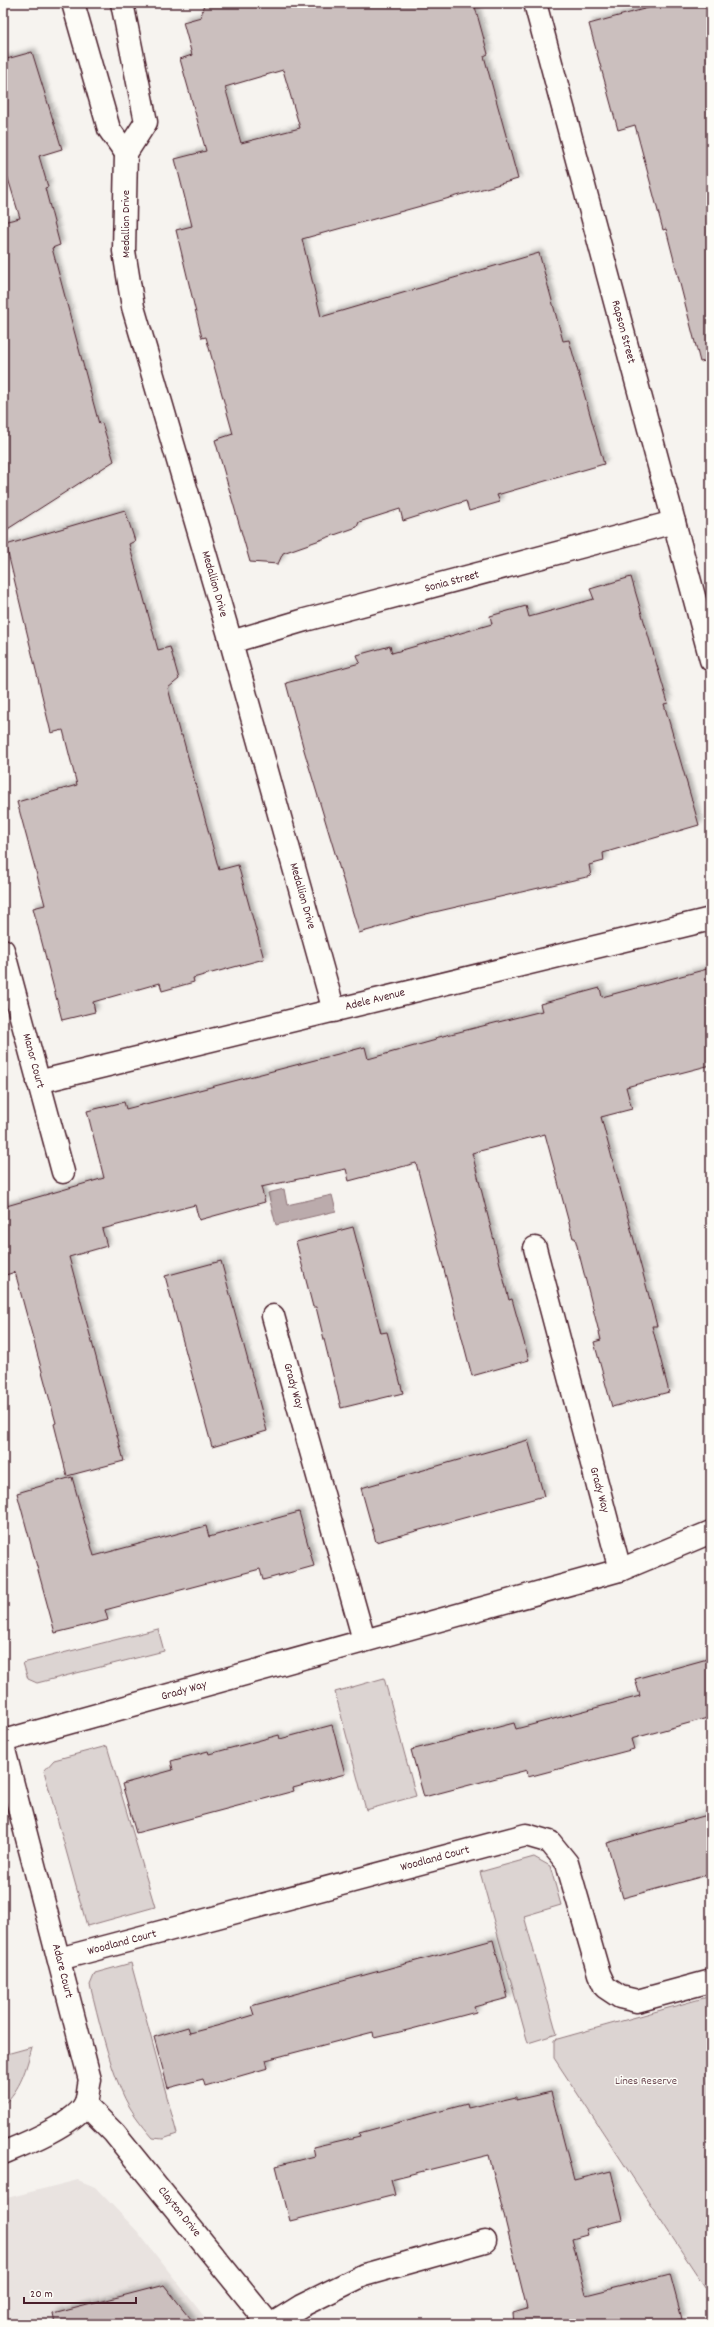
<svg xmlns="http://www.w3.org/2000/svg" width="714" height="2327" font-family="Dekko,sans-serif">
<style>
.built{fill:#e9e3e0}
.green{fill:#dcd4d2;stroke:#937a7e}
.water{fill:#bbabac;stroke:#8e7378}
.building{fill:#cbbfbe;stroke:#4a1f2b;fill-rule:evenodd;filter:url(#shadow)}
.lines{fill:none;stroke-linecap:round;stroke-linejoin:round}
.minor-casing{stroke:#4a1f2b;stroke-width:25}
.minor{stroke:#fdfcf7;stroke-width:22}
.labels{text-anchor:middle;dominant-baseline:central;stroke-width:3;stroke-linejoin:round;paint-order:stroke}
.street-label{font-size:12px;fill:#4a1f2b;stroke:#fdfcf7}
.park-label{font-size:12px;fill:#6e4c55;stroke:#fdfcf7}
</style>
<defs>
<filter id="shadow"><feDropShadow dx="3.5" dy="-3.5" stdDeviation="2" flood-color="#0004"/></filter>
</defs>
<rect width="100%" height="100%" fill="#f6f3ef"/>
<filter id="ink" filterUnits="userSpaceOnUse"><feTurbulence type="fractalNoise" baseFrequency=".025" numOctaves="2"/><feDisplacementMap in="SourceGraphic" scale="8" xChannelSelector="R" yChannelSelector="G"/><feConvolveMatrix kernelMatrix="1 2 1 2 8 2 1 2 1" color-interpolation-filters="sRGB"/></filter>
<g filter="url(#ink)">
<path class="built" d="M 78,2180 L 95,2187 L 137,2231 L 210,2324 L 3,2324 L 3,2199 Z"/>
<g class="green">
<path d="M 158,1629 L 164,1651 L 37,1683 L 28,1679 L 23,1663 Z"/>
<path d="M 384,1678 L 416,1796 L 366,1810 L 335,1692 Z"/>
<path d="M 107,1746 L 155,1907 L 87,1926 L 44,1771 L 54,1760 Z"/>
<path d="M 534,1857 L 550,1866 L 561,1905 L 524,1916 L 557,2034 L 528,2043 L 480,1872 Z"/>
<path d="M 131,1963 L 177,2134 L 163,2139 L 153,2138 C 141,2124 129,2109 122,2092 C 107,2058 99,2020 90,1985 L 95,1973 Z"/>
<path d="M 711,1996 L 711,2296 L 554,2058 L 554,2040 Z"/>
<path d="M 32,2047 C 26,2069 21,2089 3,2105 L 3,2055 Z"/>
</g>
<path class="water" d="M 284,1189 L 287,1205 L 332,1195 L 336,1211 L 276,1225 L 268,1193 Z"/>
<g class="building">
<path d="M 204,3 L 474,3 L 488,54 L 484,56 L 518,179 L 302,239 L 321,317 L 539,253 L 563,341 L 569,340 L 604,464 L 497,495 L 500,502 L 469,511 L 466,501 L 403,521 L 400,509 L 359,522 L 357,527 L 283,553 L 278,564 L 250,562 L 215,440 L 233,434 L 206,337 L 202,338 L 176,230 L 192,226 L 175,159 L 206,151 L 180,59 L 192,55 L 183,22 L 201,17 ZM 283,70 L 300,128 L 241,143 L 225,87 Z"/>
<path d="M 666,3 L 711,3 L 711,360 L 700,362 L 666,229 L 663,230 L 635,125 L 618,130 L 589,24 Z"/>
<path d="M 32,52 L 62,149 L 39,156 L 48,187 L 45,188 L 60,245 L 52,248 L 99,424 L 102,423 L 114,461 L 3,532 L 3,222 L 20,218 L 3,162 L 3,60 Z"/>
<path d="M 125,510 L 135,541 L 129,544 L 158,650 L 170,647 L 179,679 L 168,688 L 180,735 L 182,735 L 219,870 L 238,865 L 264,959 L 193,978 L 194,982 L 162,991 L 160,983 L 93,1002 L 95,1012 L 62,1020 L 33,908 L 45,905 L 17,802 L 77,785 L 63,730 L 51,733 L 6,545 Z"/>
<path d="M 631,577 L 668,703 L 664,704 L 699,825 L 603,853 L 604,861 L 589,865 L 591,876 L 426,914 L 359,933 L 304,750 L 286,683 L 360,663 L 357,655 L 390,646 L 392,653 L 492,624 L 490,616 L 526,606 L 529,617 L 594,599 L 590,589 Z"/>
<path d="M 711,968 L 711,1065 L 626,1087 L 632,1109 L 601,1117 L 657,1326 L 652,1326 L 669,1392 L 612,1407 L 594,1342 L 601,1340 L 575,1238 L 573,1238 L 545,1134 L 472,1153 L 509,1300 L 512,1299 L 529,1360 L 472,1376 L 416,1163 L 349,1181 L 346,1169 L 261,1187 L 265,1202 L 199,1220 L 195,1205 L 102,1229 L 107,1246 L 69,1257 L 124,1461 L 67,1476 L 54,1424 L 56,1423 L 15,1272 L 3,1276 L 3,1207 L 104,1178 L 87,1111 L 124,1102 L 126,1109 L 365,1047 L 368,1059 L 436,1040 L 435,1038 L 542,1011 L 540,1004 L 600,988 L 602,997 Z"/>
<path d="M 353,1227 L 381,1333 L 387,1332 L 403,1393 L 341,1408 L 316,1307 L 313,1307 L 296,1242 Z"/>
<path d="M 221,1261 L 267,1431 L 212,1447 L 165,1276 Z"/>
<path d="M 528,1440 L 544,1496 L 376,1542 L 361,1488 Z"/>
<path d="M 72,1477 L 94,1556 L 206,1526 L 209,1537 L 299,1512 L 314,1566 L 263,1580 L 260,1569 L 105,1610 L 108,1620 L 55,1633 L 17,1493 Z"/>
<path d="M 711,1658 L 711,1717 L 631,1739 L 634,1749 L 528,1777 L 527,1770 L 424,1797 L 411,1750 L 514,1723 L 516,1729 L 640,1696 L 635,1679 Z"/>
<path d="M 332,1725 L 345,1774 L 293,1788 L 294,1791 L 136,1833 L 122,1784 L 173,1770 L 171,1761 L 208,1751 L 209,1754 L 279,1735 L 280,1739 Z"/>
<path d="M 711,1814 L 711,1874 L 623,1898 L 607,1843 Z"/>
<path d="M 493,1940 L 508,1998 L 474,2007 L 476,2012 L 408,2030 L 374,2038 L 373,2032 L 266,2060 L 268,2068 L 205,2086 L 203,2079 L 168,2088 L 154,2037 L 188,2027 L 190,2033 L 224,2024 L 254,2015 L 251,2006 Z"/>
<path d="M 551,2092 L 574,2180 L 611,2171 L 623,2220 L 585,2229 L 587,2235 L 572,2239 L 586,2295 L 670,2274 L 682,2319 L 660,2324 L 514,2324 L 513,2313 L 527,2309 L 489,2155 L 391,2179 L 395,2195 L 290,2221 L 276,2166 L 315,2156 L 313,2147 L 360,2136 L 359,2133 L 467,2104 L 468,2108 L 516,2097 L 516,2100 Z"/>
<path d="M 164,2285 L 195,2324 L 55,2324 L 53,2314 Z"/>
</g>
<g class="lines">
<g class="minor-casing">
<g id="minor">
<path d="M 73,3 L 109,129 L 126,153"/>
<path d="M 122,3 L 146,122 L 126,153 L 124,251 L 133,307 L 231,642 L 334,1011"/>
<path d="M 535,3 L 711,660"/>
<path d="M 231,642 L 305,620 L 674,522"/>
<path d="M 3,950 L 63,1172"/>
<path d="M 38,1082 L 711,919"/>
<path d="M 535,1248 L 620,1570"/>
<path d="M 273,1316 L 364,1640"/>
<path d="M 3,1741 L 620,1570 L 711,1532"/>
<path d="M 3,1746 L 90,2080 C 88,2087 88,2099 85,2105 C 72,2125 25,2144 3,2153"/>
<path d="M 59,1959 L 526,1835 L 550,1842 L 567,1863 L 599,1974 L 605,1987 L 620,1997 L 637,2001 L 711,1981"/>
<path d="M 85,2104 L 114,2133 L 269,2324"/>
<path d="M 272,2324 L 301,2306 L 364,2275 L 485,2241"/>
</g>
</g>
<use href="#minor" class="minor"/>
</g>
</g>
<g class="labels">
<g class="street-label">
<text transform="translate(126 224) rotate(-90)">Medallion Drive</text>
<text transform="translate(623 332) rotate(75)">Rapson Street</text>
<text transform="translate(452 582) rotate(-15)">Sonia Street</text>
<text transform="translate(214 584) rotate(74)">Medallion Drive</text>
<text transform="translate(302 896) rotate(74)">Medallion Drive</text>
<text transform="translate(375 1000) rotate(-14)">Adele Avenue</text>
<text transform="translate(33 1061) rotate(75)">Manor Court</text>
<text transform="translate(293 1386) rotate(74)">Grady Way</text>
<text transform="translate(599 1490) rotate(75)">Grady Way</text>
<text transform="translate(184 1691) rotate(-16)">Grady Way</text>
<text transform="translate(435 1859) rotate(-15)">Woodland Court</text>
<text transform="translate(122 1943) rotate(-15)">Woodland Court</text>
<text transform="translate(62 1971) rotate(76)">Adare Court</text>
<text transform="translate(179 2212) rotate(51)">Clayton Drive</text>
</g>
<g class="park-label">
<text x="646" y="2081">Lines Reserve</text>
</g>
</g>
<rect width="714" height="2327" fill="none" stroke="#fdfcf7" stroke-width="16"/>
<rect x="8" y="8" width="698" height="2311" fill="none" stroke="#4a1f2b" stroke-width="1.5" filter="url(#ink)"/>
<path d="M24 2297v6h112v-6" fill="none" stroke="#4a1f2b" stroke-width="2"/>
<text x="30" y="2297" font-size="12" fill="#4a1f2b" stroke="#fdfcf7" stroke-width="3" paint-order="stroke">20 m</text>
</svg>
